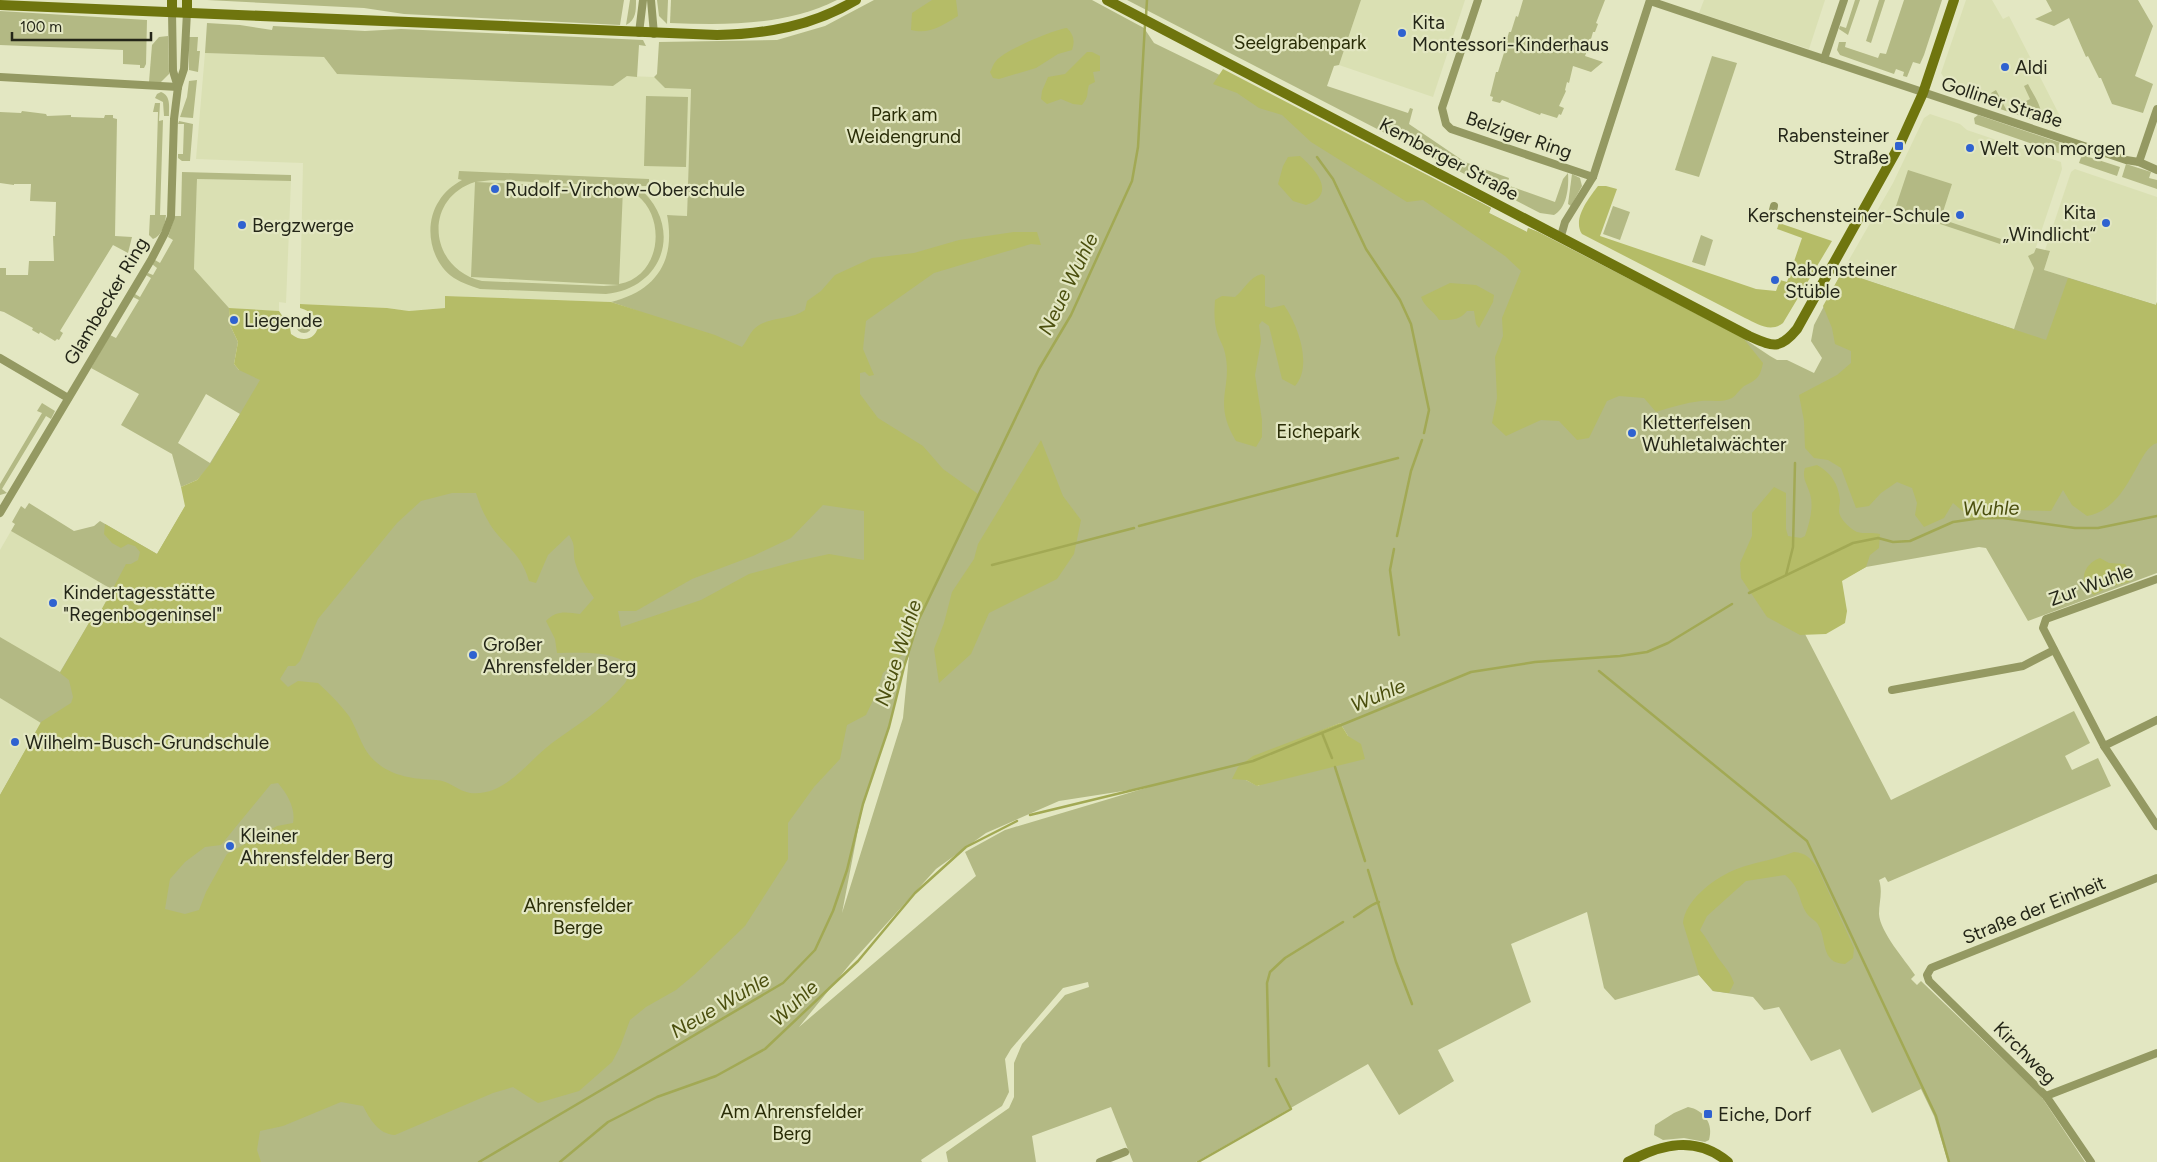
<svg xmlns="http://www.w3.org/2000/svg" width="2157" height="1162" font-family="Figtree,sans-serif">
<style>
.built{fill:#dae0b3}
.green{fill:#b3b984;fill-rule:evenodd}
.forest{fill:#b5bc67;fill-rule:evenodd}
.lines{fill:none;stroke-linecap:round;stroke-linejoin:round}
.stream{stroke:#a2a954;stroke-width:2.5}
.street{stroke:#949962;stroke-width:8}
.secondary{stroke:#6f750e;stroke-width:10}
.poi-dot{fill:#2f62d0;stroke:#e3e7c2;stroke-width:2}
.labels{text-anchor:middle;dominant-baseline:central;stroke-width:4.5;stroke-linejoin:round;paint-order:stroke}
.poi-label{font-size:19px;fill:#242618;stroke:#e3e7c2;text-anchor:start}
.park-label{font-size:19px;fill:#2a2d07;stroke:#e3e7c2}
.street-label{font-size:19px;fill:#242618;stroke:#e3e7c2}
.water-label{font-size:20px;font-style:italic;fill:#4b4f0e;stroke:#e3e7c2}
</style>
<rect width="100%" height="100%" fill="#e3e7c2"/>
<g class="built">
<path d="M 1361,0 L 1465,0 L 1433,97 L 1339,65 Z"/>
<path d="M 1704,0 L 1825,0 L 1809,49 L 1699,13 Z"/>
<path d="M 1966,0 L 1992,0 L 2003,19 L 2009,16 L 2063,122 L 2061,129 L 1954,94 L 1941,73 Z"/>
<path d="M 205,53 L 324,57 L 337,74 L 613,86 L 627,76 L 654,77 L 665,88 L 691,89 L 687,216 L 667,215 L 670,232 L 669,252 L 661,271 L 648,286 L 630,297 L 611,302 L 446,296 L 445,308 L 409,311 L 387,308 L 300,304 L 303,163 L 196,159 Z"/>
<path d="M 1930,114 L 1960,124 L 1967,130 L 2061,162 L 2062,169 L 2034,253 L 2031,256 L 2034,268 L 2014,329 L 1842,272 L 1893,183 L 1924,118 Z"/>
<path d="M 2075,169 L 2157,197 L 2156,305 L 2044,270 L 2050,252 L 2045,250 L 2071,172 Z"/>
<path d="M 197,179 L 291,181 L 286,303 L 279,302 L 279,311 L 229,308 L 194,269 Z"/>
<path d="M 11,531 L 113,590 L 97,618 L 93,616 L 60,673 L 0,637 L 0,550 Z"/>
<path d="M 0,698 L 41,722 L 0,795 Z"/>
</g>
<g class="green">
<path d="M 207,0 L 624,0 L 620,25 L 404,14 L 364,8 Z"/>
<path d="M 630,0 L 636,0 C 636,11 636,20 626,25 Z"/>
<path d="M 657,0 L 668,0 L 667,24 L 659,16 Z"/>
<path d="M 671,0 L 837,0 C 785,26 727,25 670,23 Z"/>
<path d="M 874,0 L 1092,0 L 1144,28 L 1154,43 L 1480,202 L 1491,208 L 1489,213 L 1527,232 L 1528,228 L 1538,232 L 1743,338 L 1770,356 L 1777,360 L 1787,360 L 1814,373 L 1822,358 L 1811,341 L 1814,325 L 1842,272 L 2014,329 L 2034,268 L 2028,256 L 2034,253 L 2036,248 L 2050,251 L 2044,270 L 2156,305 L 2157,302 L 2157,573 L 2028,621 L 1986,548 L 1979,547 L 1866,567 L 1791,607 L 1891,800 L 2074,711 L 2090,743 L 2065,756 L 2072,770 L 2098,758 L 2111,786 L 1888,882 L 1885,877 L 1879,880 C 1883,892 1879,902 1879,914 C 1880,932 1905,960 1915,975 L 1911,979 L 1917,985 L 1921,981 L 2041,1096 L 2085,1162 L 1948,1162 L 1934,1116 L 1921,1089 L 1872,1113 L 1840,1049 L 1811,1061 L 1779,1007 L 1764,1010 L 1753,997 L 1713,991 L 1699,975 L 1615,1000 L 1604,988 L 1587,912 L 1511,944 L 1531,1002 L 1438,1050 L 1454,1081 L 1399,1115 L 1368,1064 L 1196,1162 L 1133,1162 L 1111,1107 L 1032,1136 L 1036,1162 L 948,1162 L 946,1152 L 1009,1108 L 1014,1097 L 1014,1063 L 1022,1044 L 1065,995 L 1089,987 L 1088,982 L 1063,988 L 1011,1049 L 1005,1059 L 1009,1092 L 1002,1106 L 921,1160 L 922,1162 L 0,1162 L 0,795 L 41,723 L 0,698 L 0,637 L 60,672 L 93,616 L 97,618 L 113,590 L 11,531 L 15,524 L 12,522 L 21,506 L 25,509 L 29,503 L 74,531 L 94,526 L 100,521 L 157,554 L 208,468 L 197,480 L 181,487 L 172,454 L 121,425 L 139,394 L 91,368 L 110,335 L 116,338 L 139,300 L 133,297 L 135,294 L 140,297 L 151,278 L 146,275 L 148,273 L 153,275 L 157,268 L 152,264 L 155,260 L 160,263 L 173,240 L 168,237 L 175,216 L 181,216 L 182,172 L 291,175 L 291,181 L 197,179 L 194,269 L 229,308 L 230,325 L 238,342 L 234,364 L 239,370 L 661,319 L 611,302 C 656,291 676,261 667,215 L 687,216 L 691,89 L 665,88 L 654,77 L 657,74 L 659,42 L 777,40 L 825,26 ZM 206,394 L 240,414 L 210,463 L 178,443 ZM 909,656 L 903,718 L 842,913 L 863,804 L 889,727 L 904,667 ZM 1340,723 L 1348,736 L 1258,786 L 1246,780 L 1301,739 ZM 1149,787 L 1005,830 L 965,852 L 976,876 L 799,1027 L 850,964 L 936,869 L 986,833 L 1059,801 Z"/>
<path d="M 1127,0 L 1361,0 L 1339,65 L 1334,66 L 1327,86 L 1408,113 L 1410,108 L 1413,109 L 1409,124 L 1465,162 L 1509,178 L 1507,185 L 1555,202 L 1563,179 L 1568,173 C 1569,187 1567,208 1554,215 L 1540,213 Z"/>
<path d="M 1523,0 L 1605,0 L 1596,23 L 1598,24 L 1595,32 L 1593,32 L 1591,39 L 1592,40 L 1590,48 L 1588,48 L 1585,56 L 1603,62 L 1591,72 L 1573,66 L 1569,83 L 1567,82 L 1565,90 L 1566,91 L 1559,106 L 1564,108 L 1561,115 L 1559,114 L 1557,118 L 1541,113 L 1540,115 L 1502,100 L 1500,103 L 1492,101 L 1493,97 L 1490,96 L 1496,72 L 1498,72 L 1508,40 L 1507,39 L 1509,32 L 1511,32 L 1516,16 L 1518,17 Z"/>
<path d="M 1855,0 L 1860,0 L 1848,35 L 1839,29 L 1840,26 L 1846,28 Z"/>
<path d="M 1879,0 L 1885,0 L 1871,43 L 1866,41 Z"/>
<path d="M 1904,0 L 1942,0 L 1924,55 L 1920,64 L 1913,62 L 1907,77 L 1903,76 L 1904,72 L 1896,69 L 1894,74 L 1840,55 L 1837,50 L 1839,42 L 1846,42 L 1845,47 L 1878,58 L 1880,53 L 1886,54 Z"/>
<path d="M 2046,0 L 2138,0 L 2153,26 L 2135,76 L 2153,84 L 2143,113 L 2112,104 L 2101,78 L 2099,78 L 2088,56 L 2086,57 L 2069,18 L 2054,26 L 2035,19 L 2052,11 Z"/>
<path d="M 0,11 L 147,20 L 146,64 L 144,68 L 140,68 L 140,65 L 123,64 L 123,50 L 0,45 Z"/>
<path d="M 207,23 L 240,25 L 272,30 L 273,26 L 365,31 L 401,29 L 643,40 L 646,46 L 639,45 L 637,77 L 627,76 L 613,86 L 337,74 L 324,57 L 205,53 Z"/>
<path d="M 168,36 L 169,74 L 161,82 L 149,82 L 152,45 L 159,37 Z"/>
<path d="M 189,37 L 198,37 L 197,51 L 200,51 L 198,72 L 189,70 Z"/>
<path d="M 1712,56 L 1737,63 L 1699,177 L 1675,170 Z"/>
<path d="M 197,80 L 193,118 L 180,117 L 187,97 L 189,81 Z"/>
<path d="M 2028,84 C 2033,95 2046,110 2039,122 L 1985,104 L 1987,98 L 1991,100 L 1993,99 L 1991,93 L 1996,90 L 2007,111 L 2030,99 L 2024,86 Z"/>
<path d="M 161,92 C 171,96 169,106 169,116 L 164,116 L 163,102 L 155,98 L 157,94 Z"/>
<path d="M 646,96 L 688,97 L 686,167 L 644,166 Z"/>
<path d="M 155,103 L 160,103 L 159,121 L 163,120 L 160,215 L 166,215 C 165,224 162,236 153,239 L 149,235 L 150,215 L 155,215 L 158,112 L 153,112 Z"/>
<path d="M 22,111 L 46,114 L 47,116 L 71,115 L 71,117 L 104,118 L 105,115 L 113,115 L 113,118 L 117,119 L 115,236 L 132,237 L 128,253 L 113,245 L 60,331 L 63,333 L 59,340 L 57,339 L 55,341 L 40,332 L 39,334 L 32,330 L 33,328 L 4,312 L 0,311 L 0,268 L 6,268 L 6,275 L 28,275 L 29,261 L 54,261 L 53,236 L 55,236 L 56,202 L 30,201 L 31,184 L 14,184 L 14,185 L 0,183 L 0,112 L 21,113 Z"/>
<path d="M 1978,115 L 2064,144 L 2067,150 L 2061,154 L 1975,124 L 1974,118 Z"/>
<path d="M 179,121 L 193,124 L 190,161 L 182,161 L 178,158 L 178,154 L 183,154 L 184,124 L 178,124 Z"/>
<path d="M 2084,149 L 2090,151 L 2089,157 L 2120,167 L 2117,176 L 2079,163 Z"/>
<path d="M 2126,164 L 2151,172 L 2149,178 L 2157,180 L 2157,189 L 2122,177 Z"/>
<path d="M 1908,170 L 1952,184 L 1941,218 L 1935,217 L 2001,239 L 2000,244 L 1895,209 Z"/>
<path d="M 459,171 L 649,179 L 649,186 L 637,186 C 684,224 666,288 606,294 L 480,289 C 471,286 462,283 454,278 C 430,262 423,225 439,201 C 444,192 453,185 462,180 L 458,179 ZM 492,180 L 617,186 C 624,188 632,190 638,196 C 667,220 660,277 619,284 L 623,189 L 476,182 ZM 475,182 L 471,277 L 619,285 L 604,286 L 482,281 C 429,269 422,199 475,182 Z"/>
<path d="M 1572,174 L 1580,178 L 1582,186 L 1571,206 L 1568,204 Z"/>
<path d="M 1613,206 L 1630,212 L 1620,240 L 1603,234 Z"/>
<path d="M 1701,235 L 1713,240 L 1705,266 L 1692,262 Z"/>
<circle cx="304" cy="325" r="8"/>
<path d="M 42,403 L 55,411 L 51,419 L 46,416 L 2,489 L 7,493 L 0,495 L 0,484 L 42,413 L 37,411 Z"/>
<path d="M 1688,1107 C 1704,1110 1714,1124 1709,1140 L 1705,1142 L 1684,1138 L 1663,1140 L 1654,1135 L 1655,1125 L 1674,1113 Z"/>
</g>
<g class="forest">
<path d="M 932,0 L 956,0 L 958,16 C 943,25 929,35 911,30 L 912,13 Z"/>
<path d="M 1067,28 C 1074,35 1075,41 1072,50 L 1058,54 L 1036,68 L 999,79 L 993,78 L 990,72 C 992,69 993,64 996,61 C 1005,50 1053,30 1067,28 Z"/>
<path d="M 1087,52 L 1092,52 L 1100,56 L 1100,71 L 1093,72 L 1095,82 L 1089,85 C 1086,94 1090,95 1082,105 L 1073,104 L 1061,99 L 1047,104 L 1041,99 L 1042,91 L 1048,77 L 1065,74 Z"/>
<path d="M 1223,69 L 1491,208 L 1489,213 L 1527,232 L 1528,228 L 1538,232 L 1743,338 L 1763,363 C 1760,377 1758,379 1746,385 C 1740,388 1737,395 1732,398 C 1722,403 1711,400 1701,401 C 1685,403 1671,407 1656,412 L 1644,398 L 1619,396 L 1607,401 L 1589,438 L 1577,440 L 1559,421 L 1541,420 L 1506,436 L 1492,423 L 1497,398 L 1495,357 L 1503,336 L 1502,318 L 1521,271 L 1505,256 L 1423,200 L 1407,202 L 1311,142 L 1282,115 L 1259,108 L 1237,93 L 1213,84 Z"/>
<path d="M 1300,156 C 1315,169 1338,194 1306,205 L 1293,201 L 1278,184 L 1283,166 L 1288,157 Z"/>
<path d="M 1598,186 L 1606,186 L 1617,189 L 1600,236 L 1756,289 L 1776,291 L 1780,280 L 1787,282 L 1802,238 L 1777,229 L 1779,223 L 1832,241 L 1783,323 C 1770,333 1758,324 1745,318 L 1582,234 C 1572,219 1589,198 1598,186 Z"/>
<path d="M 1014,232 L 1037,232 L 1041,245 L 1031,244 L 934,273 L 866,321 L 863,349 L 874,375 L 869,376 L 865,372 L 860,373 L 860,394 L 878,418 L 923,446 L 943,469 L 978,494 L 919,619 L 914,635 L 902,655 L 883,673 L 877,692 L 866,715 L 847,725 L 840,759 L 814,787 L 788,823 L 788,859 L 745,926 L 694,975 L 676,990 L 646,1007 L 630,1020 L 620,1047 L 612,1062 L 579,1091 L 538,1103 L 513,1087 L 493,1093 L 395,1135 C 378,1134 370,1119 363,1106 L 341,1102 L 283,1126 L 260,1131 L 257,1150 L 261,1162 L 0,1162 L 0,795 L 41,722 L 71,703 L 73,697 L 69,680 L 60,673 L 93,616 L 97,618 L 126,564 L 131,564 L 138,560 L 140,552 L 135,546 L 128,544 L 121,548 L 112,543 L 104,534 L 105,524 L 157,554 L 185,506 L 181,487 L 197,480 L 211,463 L 260,380 L 239,370 L 234,364 L 238,342 L 230,325 L 229,308 L 279,311 L 285,320 L 289,322 L 291,334 C 314,352 333,317 300,308 L 300,304 L 387,308 L 409,311 L 445,308 L 445,296 L 611,302 L 715,335 L 742,347 C 746,342 749,335 753,330 C 766,316 790,321 805,310 L 807,301 L 821,291 L 835,275 L 872,258 L 914,253 L 959,240 ZM 452,493 L 476,493 C 479,502 482,511 487,519 C 500,544 521,551 529,581 L 536,583 L 548,555 L 569,535 C 577,547 572,550 575,562 C 579,576 586,587 594,598 L 580,614 C 566,612 556,610 546,621 L 555,639 L 557,653 C 584,653 608,650 631,665 C 630,671 628,679 625,683 C 605,708 577,725 552,743 C 528,761 505,797 470,793 C 458,791 448,780 436,780 C 412,779 387,776 370,756 C 361,745 357,729 349,716 C 340,704 329,693 318,683 L 298,681 L 288,687 L 280,679 L 288,666 L 295,666 L 300,661 L 318,619 L 397,523 L 421,501 ZM 823,505 L 864,511 L 864,560 L 829,554 L 797,561 L 749,574 L 701,600 L 621,627 L 618,611 L 636,611 L 692,579 L 753,556 L 791,538 ZM 278,783 C 287,794 296,808 293,823 L 277,826 L 227,854 L 206,892 L 199,910 L 185,914 L 165,909 L 170,879 L 185,862 L 205,847 L 221,845 L 271,784 Z"/>
<path d="M 1842,272 L 2046,340 L 2068,278 L 2156,305 L 2157,302 L 2157,443 C 2137,448 2130,508 2087,516 L 2072,505 L 2063,490 L 2051,511 L 2011,510 L 1997,519 L 1973,520 L 1953,503 L 1944,518 L 1924,527 L 1915,515 L 1917,503 L 1912,488 L 1897,482 L 1881,493 L 1869,506 L 1856,508 L 1841,468 L 1828,460 L 1814,458 L 1805,448 L 1804,421 L 1799,395 L 1837,375 L 1851,363 L 1851,351 L 1835,344 L 1832,328 L 1823,306 Z"/>
<path d="M 1262,274 L 1265,276 L 1265,306 L 1271,308 L 1284,305 C 1298,325 1313,366 1295,386 L 1282,379 L 1269,326 L 1262,321 L 1259,325 L 1261,341 L 1255,375 L 1262,420 L 1262,437 L 1256,447 L 1236,441 C 1212,401 1233,389 1225,353 C 1224,347 1220,341 1218,335 C 1214,323 1214,313 1215,300 L 1222,296 L 1235,297 C 1245,289 1249,277 1262,274 Z"/>
<path d="M 1450,283 L 1476,285 L 1494,295 L 1493,302 L 1479,328 L 1476,324 L 1474,311 L 1467,311 C 1459,321 1450,320 1439,320 C 1433,310 1425,308 1421,297 Z"/>
<path d="M 1041,440 L 1063,496 L 1081,520 L 1074,554 L 1057,579 L 989,613 L 971,654 L 939,683 L 934,649 L 944,623 L 952,592 L 974,559 L 978,544 Z"/>
<path d="M 1817,465 C 1831,473 1838,483 1840,500 C 1840,504 1838,511 1840,515 C 1842,521 1851,529 1857,532 C 1863,534 1873,532 1880,534 L 1879,548 L 1870,555 L 1866,567 L 1842,581 L 1847,611 L 1845,623 L 1826,634 L 1800,635 L 1767,617 L 1741,578 L 1740,563 L 1752,536 L 1752,513 L 1774,487 L 1786,493 L 1786,529 L 1788,536 L 1801,538 L 1805,536 C 1809,524 1813,511 1811,498 C 1809,486 1801,479 1805,468 Z"/>
<path d="M 2100,558 L 2109,563 L 2125,564 L 2132,573 L 2129,582 L 2109,587 L 2094,595 C 2077,583 2083,564 2100,558 Z"/>
<path d="M 1340,723 L 1348,736 L 1361,744 L 1365,759 L 1257,786 L 1246,780 L 1232,779 L 1238,767 L 1253,756 Z"/>
<path d="M 1794,852 C 1806,853 1810,858 1817,867 L 1854,948 L 1853,958 L 1845,964 C 1819,963 1828,938 1817,923 C 1815,920 1810,918 1808,915 C 1798,902 1802,889 1785,875 L 1746,881 L 1707,916 L 1700,930 C 1706,937 1710,945 1715,953 C 1722,965 1729,969 1734,983 L 1729,993 L 1713,991 L 1699,975 L 1683,923 C 1685,901 1712,880 1732,871 C 1750,863 1774,860 1794,852 Z"/>
</g>
<g class="lines">
<g class="stream">
<path d="M 1146,16 L 1147,0"/>
<path d="M 1317,157 L 1333,179 L 1366,249 L 1400,300 L 1411,324 L 1429,410 L 1424,433"/>
<path d="M 1139,526 L 1398,458"/>
<path d="M 1397,536 L 1411,471 L 1422,440"/>
<path d="M 1394,549 L 1390,570 L 1399,635"/>
<path d="M 992,565 L 1134,528"/>
<path d="M 1786,575 L 1793,547 L 1795,463"/>
<path d="M 1749,593 L 1853,543 L 1878,538 L 1893,542 L 1910,541 L 1953,522 L 1981,518 L 2003,518 L 2075,528 L 2098,528 L 2157,516"/>
<path d="M 1599,671 L 1807,841 L 1936,1116 L 1949,1162"/>
<path d="M 1322,733 L 1332,758"/>
<path d="M 1335,767 L 1365,861"/>
<path d="M 1030,815 L 1253,761 L 1471,672 L 1535,662 L 1620,656 L 1647,652 L 1668,643 L 1732,604"/>
<path d="M 1368,870 L 1396,962 L 1412,1004"/>
<path d="M 1354,917 C 1363,912 1369,905 1379,902"/>
<path d="M 1269,1066 L 1267,983 L 1270,972 L 1285,958 L 1343,922"/>
<path d="M 479,1162 L 783,983 L 815,950 L 833,911 L 847,870 L 863,804 L 889,727 L 904,667 L 919,619 L 1039,369 L 1071,315 L 1132,181 L 1138,147 L 1145,24"/>
<path d="M 560,1162 L 608,1122 L 657,1097 L 716,1076 L 765,1049 L 858,961 L 915,893 L 966,847 L 1017,821"/>
<path d="M 1198,1162 L 1291,1109 L 1276,1079"/>
</g>
<g class="street">
<path d="M 651,0 L 654,34"/>
<path d="M 1478,0 L 1442,108 L 1446,124 L 1451,129 L 1593,177"/>
<path d="M 1650,1 L 2126,160 L 2139,162 L 2157,170"/>
<path d="M 172,12 L 173,71 L 178,87"/>
<path d="M 639,33 L 643,0"/>
<path d="M 1824,59 L 1844,0"/>
<path d="M 0,77 L 178,87"/>
<path d="M 2139,162 L 2157,109"/>
<path d="M 1773,210 L 1774,206"/>
<path d="M 1561,236 L 1565,222 L 1593,177 L 1650,0"/>
<path d="M 0,358 L 68,398"/>
<path d="M 0,513 L 151,260 L 165,233 L 171,217 L 174,119 L 178,87 L 184,69 L 187,12"/>
<path d="M 2157,579 L 2046,619 L 2043,628 L 2104,746 L 2157,826"/>
<path d="M 1892,690 L 2023,666 L 2054,650"/>
<path d="M 2104,746 L 2157,720"/>
<path d="M 2046,1096 L 2157,1053"/>
<path d="M 1100,1162 L 1125,1152"/>
<path d="M 2091,1162 L 2046,1096 L 1929,981 L 1927,975 L 1931,968 L 2157,878"/>
</g>
<g class="secondary">
<path d="M 1107,0 L 1749,336 C 1772,346 1779,351 1797,329 L 1899,146 L 1923,93 L 1954,0"/>
<path d="M 0,5 L 717,35 C 766,34 813,26 856,0"/>
<path d="M 172,12 L 172,0"/>
<path d="M 187,12 L 187,0"/>
<path d="M 1628,1162 C 1661,1144 1696,1135 1728,1162"/>
</g>
</g>
<g class="poi-dot">
<circle cx="1402" cy="33" r="5"/>
<circle cx="2005" cy="67" r="5"/>
<rect x="1894" y="141" width="10" height="10" rx="2.5"/>
<circle cx="1970" cy="148" r="5"/>
<circle cx="495" cy="189" r="5"/>
<circle cx="1960" cy="215" r="5"/>
<circle cx="2106" cy="223" r="5"/>
<circle cx="242" cy="225" r="5"/>
<circle cx="1775" cy="280" r="5"/>
<circle cx="234" cy="320" r="5"/>
<circle cx="1632" cy="433" r="5"/>
<circle cx="53" cy="603" r="5"/>
<circle cx="473" cy="655" r="5"/>
<circle cx="15" cy="742" r="5"/>
<circle cx="230" cy="846" r="5"/>
<rect x="1703" y="1109" width="10" height="10" rx="2.5"/>
</g>
<g class="labels">
<g class="poi-label">
<text x="1412" y="22">Kita<tspan x="1412" dy="22">Montessori-Kinderhaus</tspan></text>
<text x="2015" y="67">Aldi</text>
<text x="1889" y="135" text-anchor="end">Rabensteiner<tspan x="1889" dy="22">Straße</tspan></text>
<text x="1980" y="148">Welt von morgen</text>
<text x="505" y="189">Rudolf-Virchow-Oberschule</text>
<text x="2096" y="212" text-anchor="end">Kita<tspan x="2096" dy="22">„Windlicht“</tspan></text>
<text x="1950" y="215" text-anchor="end">Kerschensteiner-Schule</text>
<text x="252" y="225">Bergzwerge</text>
<text x="1785" y="269">Rabensteiner<tspan x="1785" dy="22">Stüble</tspan></text>
<text x="244" y="320">Liegende</text>
<text x="1642" y="422">Kletterfelsen<tspan x="1642" dy="22">Wuhletalwächter</tspan></text>
<text x="63" y="592">Kindertagesstätte<tspan x="63" dy="22">"Regenbogeninsel"</tspan></text>
<text x="483" y="644">Großer<tspan x="483" dy="22">Ahrensfelder Berg</tspan></text>
<text x="25" y="742">Wilhelm-Busch-Grundschule</text>
<text x="240" y="835">Kleiner<tspan x="240" dy="22">Ahrensfelder Berg</tspan></text>
<text x="1718" y="1114">Eiche, Dorf</text>
</g>
<g class="park-label">
<text x="1300" y="42">Seelgrabenpark</text>
<text x="904" y="114">Park am<tspan x="904" dy="22">Weidengrund</tspan></text>
<text x="1318" y="431">Eichepark</text>
<text x="578" y="905">Ahrensfelder<tspan x="578" dy="22">Berge</tspan></text>
<text x="792" y="1111">Am Ahrensfelder<tspan x="792" dy="22">Berg</tspan></text>
</g>
<g class="street-label">
<text transform="translate(2002 102) rotate(18)">Golliner Straße</text>
<text transform="translate(1519 135) rotate(19)">Belziger Ring</text>
<text transform="translate(1449 159) rotate(28)">Kemberger Straße</text>
<text transform="translate(106 301) rotate(-59)">Glambecker Ring</text>
<text transform="translate(2091 585) rotate(-20)">Zur Wuhle</text>
<text transform="translate(2034 910) rotate(-22)">Straße der Einheit</text>
<text transform="translate(2025 1053) rotate(45)">Kirchweg</text>
</g>
<g class="water-label">
<text transform="translate(1068 284) rotate(-64)">Neue Wuhle</text>
<text transform="translate(1991 508) rotate(-1)">Wuhle</text>
<text transform="translate(898 653) rotate(-72)">Neue Wuhle</text>
<text transform="translate(1378 695) rotate(-22)">Wuhle</text>
<text transform="translate(794 1003) rotate(-43)">Wuhle</text>
<text transform="translate(720 1005) rotate(-30)">Neue Wuhle</text>
</g>
</g>
<path d="M12 32v8h139v-8" fill="none" stroke="#242618" stroke-width="2.5"/>
<text x="20" y="32" font-size="15" fill="#242618" stroke="#e3e7c2" stroke-width="4" paint-order="stroke">100 m</text>
</svg>
